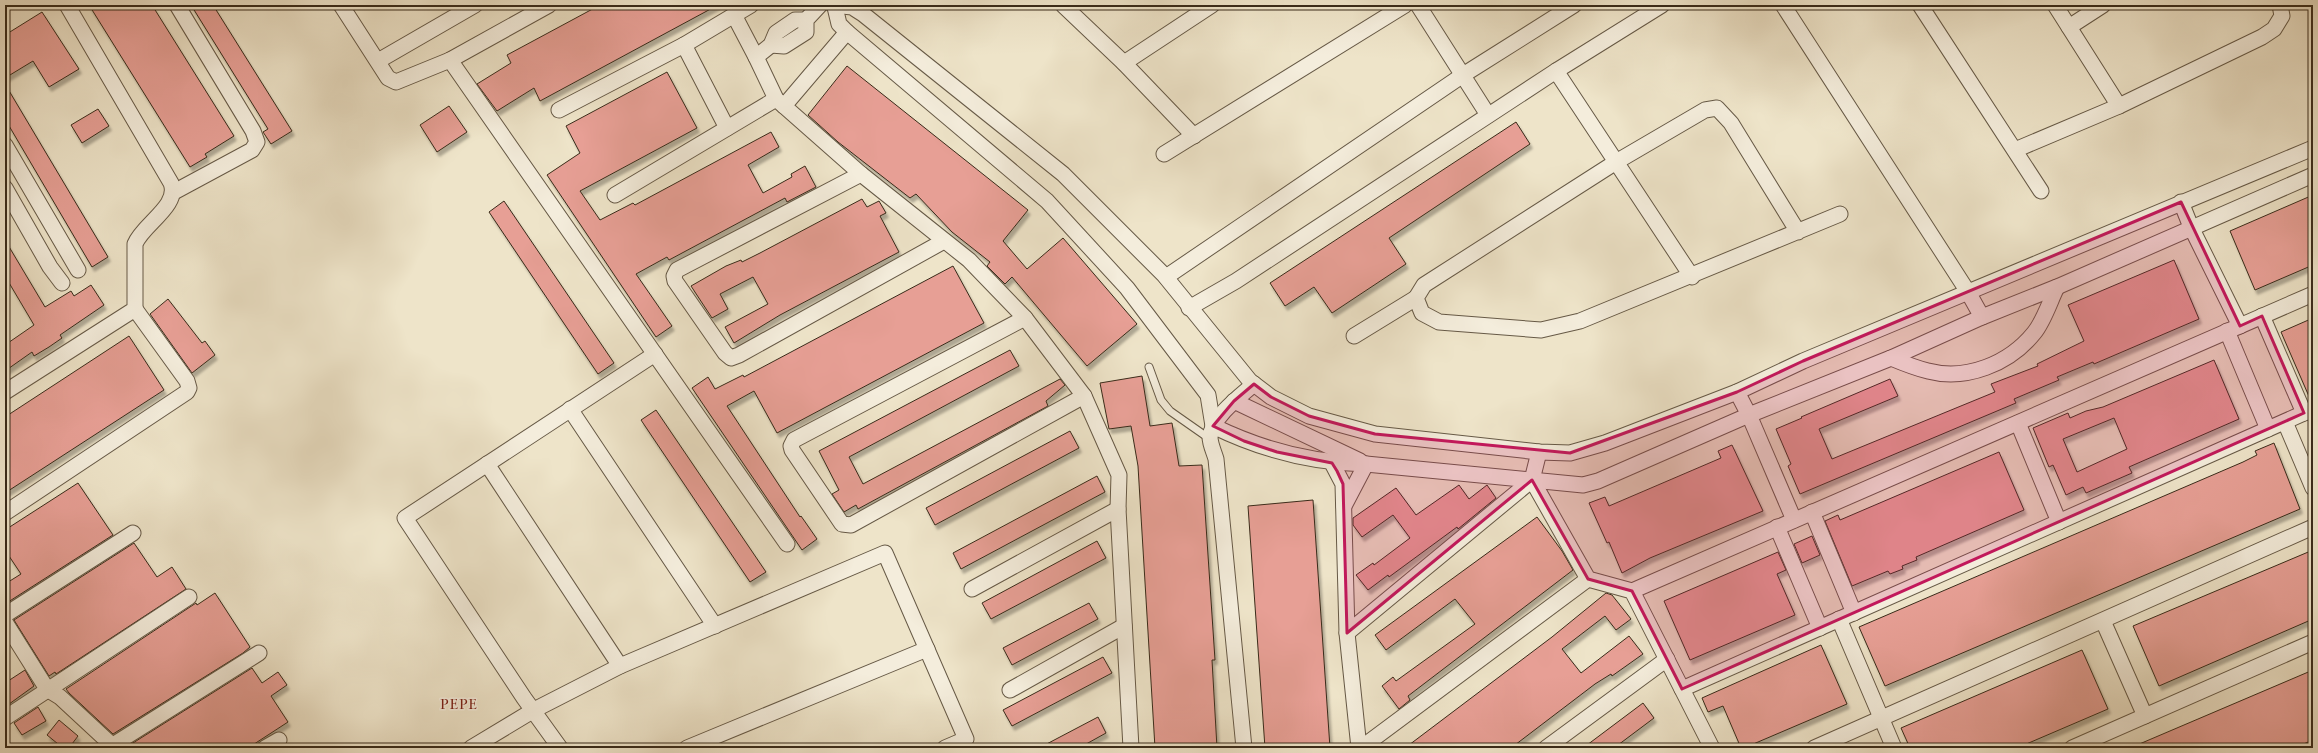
<svg xmlns="http://www.w3.org/2000/svg" width="2318" height="753" font-family="'IM FELL French Canon',serif">
<style>
.building{fill:#e79f95;stroke:#392b1a;fill-rule:evenodd;filter:url(#shadow)}
.lines{fill:none;stroke-linecap:round;stroke-linejoin:round}
.service-casing{stroke:#665946;stroke-width:9}
.minor-casing{stroke:#665946;stroke-width:17}
.service{stroke:#f4eddc;stroke-width:7}
.minor{stroke:#f4eddc;stroke-width:15}
.marked{fill:#c2185b;fill-opacity:0.2;stroke:#c2185b;stroke-width:3;stroke-linejoin:round}
.labels{text-anchor:middle;dominant-baseline:central;stroke-width:3;stroke-linejoin:round;paint-order:stroke}
.quarter-label{font-size:14px;letter-spacing:1px;fill:#7a1f14;stroke:#f4eddc}
</style>
<defs>
<filter id="shadow"><feDropShadow dx="2.5" dy="4.5" stdDeviation="1" flood-color="#0004"/></filter>
</defs>
<rect width="100%" height="100%" fill="#eee4c9"/>
<filter id="stains"><feTurbulence type="fractalNoise" baseFrequency=".005" numOctaves="4"/><feColorMatrix values="0 0 0 0 .2 0 0 0 0 .09 0 0 0 0 .02 0 0 0 .5 -.17"/></filter>
<radialGradient id="worn" r=".72"><stop offset=".6" stop-color="#630" stop-opacity="0"/><stop offset="1" stop-color="#630" stop-opacity=".3"/></radialGradient>
<g class="building">
<path d="M 89,5 L 152,5 L 234,136 L 205,154 L 207,157 L 190,167 Z"/>
<path d="M 191,5 L 213,5 L 292,131 L 271,144 L 263,132 L 268,129 Z"/>
<path d="M 600,5 L 718,5 L 540,101 L 534,88 L 497,111 L 477,84 L 511,63 L 507,55 Z"/>
<path d="M 42,12 L 79,69 L 49,87 L 33,61 L 5,78 L 5,35 Z"/>
<path d="M 847,66 L 1028,210 L 1003,241 L 1027,269 L 1063,238 L 1137,324 L 1087,366 L 1012,277 L 1005,284 L 987,266 L 990,262 L 952,232 L 916,194 L 910,198 L 838,142 L 808,115 Z"/>
<path d="M 667,72 L 697,128 L 580,191 L 600,220 L 633,203 L 635,205 L 771,132 L 779,147 L 748,165 L 763,193 L 792,177 L 791,174 L 805,166 L 816,187 L 787,202 L 785,198 L 669,260 L 667,257 L 636,274 L 672,326 L 656,337 L 547,175 L 580,153 L 566,126 Z"/>
<path d="M 5,84 L 108,257 L 92,267 L 5,119 Z"/>
<path d="M 449,106 L 467,132 L 437,152 L 420,125 Z"/>
<path d="M 98,109 L 109,126 L 82,143 L 71,125 Z"/>
<path d="M 1516,122 L 1530,144 L 1389,238 L 1406,264 L 1332,313 L 1314,287 L 1285,306 L 1270,283 Z"/>
<path d="M 2313,195 L 2313,265 L 2255,290 L 2230,231 Z"/>
<path d="M 862,199 L 867,207 L 879,201 L 886,213 L 880,216 L 899,252 L 780,315 L 734,343 L 725,327 L 768,304 L 753,277 L 720,294 L 728,309 L 712,318 L 691,286 L 726,266 L 741,260 L 742,262 L 760,253 Z"/>
<path d="M 504,201 L 614,363 L 598,374 L 489,212 Z"/>
<path d="M 5,240 L 45,307 L 71,291 L 74,296 L 91,285 L 104,305 L 60,335 L 62,338 L 49,347 L 34,356 L 32,352 L 5,371 L 5,345 L 34,325 L 5,276 Z"/>
<path d="M 2174,260 L 2199,319 L 2094,364 L 2093,362 L 2057,377 L 2059,380 L 2014,399 L 2016,403 L 1800,494 L 1788,466 L 1791,464 L 1776,429 L 1802,418 L 1801,417 L 1890,379 L 1898,396 L 1819,429 L 1832,459 L 1956,408 L 1995,392 L 1991,384 L 2038,366 L 2037,364 L 2084,341 L 2068,305 Z"/>
<path d="M 953,266 L 984,323 L 777,433 L 754,391 L 727,406 L 800,517 L 801,516 L 817,539 L 802,550 L 692,388 L 708,377 L 715,389 L 743,375 L 744,377 Z"/>
<path d="M 168,299 L 202,343 L 205,341 L 215,355 L 192,373 L 150,314 Z"/>
<path d="M 2313,318 L 2313,400 L 2311,401 L 2281,332 Z"/>
<path d="M 129,336 L 164,390 L 5,493 L 5,417 Z"/>
<path d="M 1010,350 L 1019,366 L 849,457 L 863,484 L 1060,379 L 1065,385 L 1046,401 L 1048,406 L 858,509 L 856,505 L 844,512 L 832,494 L 839,490 L 819,451 Z"/>
<path d="M 2214,360 L 2239,419 L 2129,467 L 2132,473 L 2086,493 L 2083,487 L 2066,495 L 2053,465 L 2049,467 L 2033,428 L 2068,413 L 2070,418 L 2086,411 L 2103,407 ZM 2114,418 L 2127,449 L 2077,472 L 2063,439 Z"/>
<path d="M 1142,376 L 1150,426 L 1172,423 L 1179,466 L 1202,465 L 1215,660 L 1212,660 L 1217,748 L 1155,748 L 1138,466 L 1131,426 L 1109,429 L 1100,383 Z"/>
<path d="M 656,410 L 766,572 L 750,582 L 641,420 Z"/>
<path d="M 1070,431 L 1079,448 L 935,525 L 926,508 Z"/>
<path d="M 2274,443 L 2300,509 L 1885,686 L 1859,627 L 2243,462 L 2257,455 L 2255,451 Z"/>
<path d="M 1732,445 L 1763,511 L 1650,558 L 1622,573 L 1609,542 L 1607,543 L 1589,503 L 1605,497 L 1609,506 L 1721,458 L 1718,451 Z"/>
<path d="M 1999,452 L 2024,510 L 1916,557 L 1917,560 L 1902,566 L 1903,569 L 1890,574 L 1888,571 L 1852,586 L 1825,521 L 1838,515 L 1840,520 Z"/>
<path d="M 1097,476 L 1105,492 L 961,569 L 953,553 Z"/>
<path d="M 78,483 L 113,535 L 5,604 L 5,584 L 21,574 L 5,550 L 5,530 Z"/>
<path d="M 1459,485 L 1469,499 L 1487,485 L 1496,498 L 1458,529 L 1457,527 L 1389,577 L 1388,575 L 1368,590 L 1356,575 L 1373,563 L 1374,565 L 1410,538 L 1393,515 L 1362,537 L 1353,525 L 1353,518 L 1396,488 L 1416,515 Z"/>
<path d="M 1313,500 L 1330,748 L 1265,748 L 1248,506 Z"/>
<path d="M 1537,517 L 1562,551 L 1573,570 L 1408,696 L 1410,700 L 1399,709 L 1382,686 L 1393,677 L 1396,681 L 1475,624 L 1455,599 L 1386,650 L 1375,635 Z"/>
<path d="M 1812,536 L 1820,555 L 1802,563 L 1794,544 Z"/>
<path d="M 1097,541 L 1106,558 L 991,619 L 982,603 Z"/>
<path d="M 134,543 L 157,577 L 172,567 L 186,589 L 56,674 L 55,672 L 49,676 L 14,620 Z"/>
<path d="M 2313,550 L 2313,619 L 2159,686 L 2133,626 Z"/>
<path d="M 1778,552 L 1786,570 L 1777,574 L 1795,615 L 1690,660 L 1664,601 Z"/>
<path d="M 215,593 L 250,647 L 243,653 L 113,734 L 69,693 L 66,689 L 196,603 L 197,605 Z"/>
<path d="M 1606,593 L 1612,595 L 1631,619 L 1616,630 L 1605,616 L 1562,649 L 1581,673 L 1629,636 L 1643,654 L 1612,676 L 1611,674 L 1595,684 L 1511,748 L 1405,748 L 1552,637 Z"/>
<path d="M 1089,603 L 1098,619 L 1012,665 L 1003,648 Z"/>
<path d="M 1821,645 L 1847,704 L 1744,748 L 1741,748 L 1723,706 L 1708,712 L 1702,698 Z"/>
<path d="M 2082,650 L 2108,709 L 2017,748 L 1910,748 L 1901,728 Z"/>
<path d="M 1103,657 L 1112,673 L 1012,726 L 1003,710 Z"/>
<path d="M 252,668 L 262,683 L 278,672 L 287,685 L 271,696 L 288,722 L 248,748 L 125,748 Z"/>
<path d="M 25,670 L 34,686 L 5,707 L 5,683 Z"/>
<path d="M 2313,670 L 2313,740 L 2294,748 L 2130,748 Z"/>
<path d="M 1643,703 L 1654,718 L 1614,748 L 1583,748 Z"/>
<path d="M 38,707 L 46,721 L 22,735 L 14,723 Z"/>
<path d="M 1098,717 L 1106,733 L 1079,748 L 1039,748 Z"/>
<path d="M 59,720 L 78,736 L 69,748 L 63,748 L 47,735 Z"/>
</g>
<g class="lines">
<g class="service-casing">
<path id="service" d="M 1149,367 L 1161,400 L 1170,411 L 1210,439"/>
</g>
<g class="minor-casing">
<g id="minor">
<path d="M 341,5 L 388,78 L 396,82 L 450,60 L 549,5"/>
<path d="M 833,5 L 852,7 L 863,14 L 1063,174 L 1164,275 L 1250,381 L 1271,397 L 1309,416 L 1375,434 L 1539,452 L 1570,453 L 1605,443 L 1737,392 L 1803,361 L 2313,148"/>
<path d="M 1063,5 L 1124,63 L 1194,136"/>
<path d="M 1418,5 L 1488,115"/>
<path d="M 1783,5 L 1968,292 L 1982,317"/>
<path d="M 1920,5 L 2041,191"/>
<path d="M 2055,5 L 2119,106"/>
<path d="M 835,7 L 839,24 L 847,32 L 1047,201 L 1127,288 L 1208,395 L 1213,426"/>
<path d="M 734,15 L 756,57"/>
<path d="M 806,20 L 795,20 L 776,33 L 771,45 L 756,57 L 776,99 L 861,174 L 969,260 L 1025,318 L 1084,396 L 1119,475 L 1118,509 L 1131,748"/>
<path d="M 2069,27 L 2103,5"/>
<path d="M 684,45 L 727,128"/>
<path d="M 771,45 L 784,46 L 806,32 L 806,20 L 820,5"/>
<path d="M 450,60 L 787,544"/>
<path d="M 378,61 L 475,5"/>
<path d="M 1124,63 L 1212,5"/>
<path d="M 1556,71 L 1692,277"/>
<path d="M 784,106 L 847,32"/>
<path d="M 559,110 L 684,45 L 751,5"/>
<path d="M 5,145 L 78,270"/>
<path d="M 2015,150 L 2119,106 L 2262,37 L 2274,29 L 2282,16 L 2280,5"/>
<path d="M 1164,154 L 1405,5"/>
<path d="M 861,174 L 677,270 L 674,276 L 675,281 L 725,353 L 731,358 L 739,355 L 944,241"/>
<path d="M 5,188 L 50,267 L 62,283"/>
<path d="M 174,192 L 252,150 L 257,142 L 253,131 L 177,5"/>
<path d="M 615,195 L 776,99"/>
<path d="M 2181,202 L 2191,227 L 2240,326"/>
<path d="M 1798,232 L 1731,123 L 1717,108 L 1705,110 L 1616,162 L 1424,285 L 1416,298 L 1422,313 L 1439,322 L 1541,330 L 1580,321 L 1840,214"/>
<path d="M 1166,277 L 1463,75 L 1574,5"/>
<path d="M 1189,308 L 1236,281 L 1556,71 L 1662,5"/>
<path d="M 2262,316 L 2304,413"/>
<path d="M 1025,318 L 794,440 L 791,446 L 792,450 L 842,524 L 851,525 L 1084,396"/>
<path d="M 2227,331 L 2268,429"/>
<path d="M 1354,336 L 1416,298"/>
<path d="M 1891,358 C 1903,363 1915,368 1928,371 C 1966,381 2009,364 2034,333 C 2044,321 2050,301 2057,287"/>
<path d="M 5,392 L 135,309 L 135,244 C 143,224 180,206 171,183 L 67,5"/>
<path d="M 1737,392 L 1749,415 L 1794,520"/>
<path d="M 1234,401 L 1360,461"/>
<path d="M 570,409 L 715,626"/>
<path d="M 2285,422 L 2313,488"/>
<path d="M 2018,423 L 2059,522"/>
<path d="M 1213,426 C 1262,450 1312,463 1366,464 L 1583,485 L 1598,481 L 1749,415 L 1891,358 L 1982,317 L 2057,287 L 2313,175"/>
<path d="M 1332,463 L 1343,484 L 1347,633 L 1359,748"/>
<path d="M 487,464 L 620,666"/>
<path d="M 1532,480 L 1588,579 L 1632,591 L 1712,748"/>
<path d="M 1344,506 L 1366,464"/>
<path d="M 1812,512 L 1854,613"/>
<path d="M 5,513 L 187,392 L 189,388 L 187,381 L 135,309"/>
<path d="M 1777,527 L 1820,628"/>
<path d="M 972,589 L 1118,509"/>
<path d="M 1632,591 L 2313,294"/>
<path d="M 5,615 L 133,533"/>
<path d="M 1839,619 L 1894,748"/>
<path d="M 2103,621 L 2145,716"/>
<path d="M 5,622 L 47,689 L 60,697 L 115,748"/>
<path d="M 1347,633 L 1532,480 L 1539,452"/>
<path d="M 1682,689 L 2313,409"/>
<path d="M 1010,690 L 1124,626"/>
<path d="M 5,718 L 189,597"/>
<path d="M 113,745 L 259,653"/>
<path d="M 265,748 L 279,740"/>
<path d="M 471,748 L 534,710 L 620,666 L 885,553 L 966,739 L 945,748"/>
<path d="M 560,748 L 524,698 L 405,518 L 655,354"/>
<path d="M 687,748 L 927,649"/>
<path d="M 1244,748 L 1216,459 C 1214,452 1210,444 1210,437 C 1213,416 1239,397 1254,384"/>
<path d="M 1361,748 L 1588,579"/>
<path d="M 1546,748 L 1667,659"/>
<path d="M 1814,748 L 2313,527"/>
<path d="M 2072,748 L 2313,642"/>
</g>
</g>
<use href="#service" class="service"/>
<use href="#minor" class="minor"/>
</g>
<path class="marked" d="M 2181,202 L 2240,326 L 2262,316 L 2304,413 L 1682,689 L 1632,591 L 1588,579 L 1532,480 L 1347,633 L 1343,484 L 1337,471 L 1332,463 L 1277,452 L 1244,441 L 1213,426 L 1234,401 L 1254,384 L 1271,397 L 1309,416 L 1375,434 L 1570,453 L 1737,392 L 1803,361 Z"/>
<g class="labels">
<g class="quarter-label">
<text x="459" y="704">PEPE</text>
</g>
</g>
<rect width="2318" height="753" fill="none" stroke="#eee4c9" stroke-width="20"/>
<rect x="6" y="6" width="2306" height="741" fill="none" stroke="#392b1a" stroke-width="2"/>
<rect x="10" y="10" width="2298" height="733" fill="none" stroke="#392b1a"/>
<rect width="100%" height="100%" filter="url(#stains)"/>
<rect width="100%" height="100%" fill="url(#worn)"/>
</svg>
